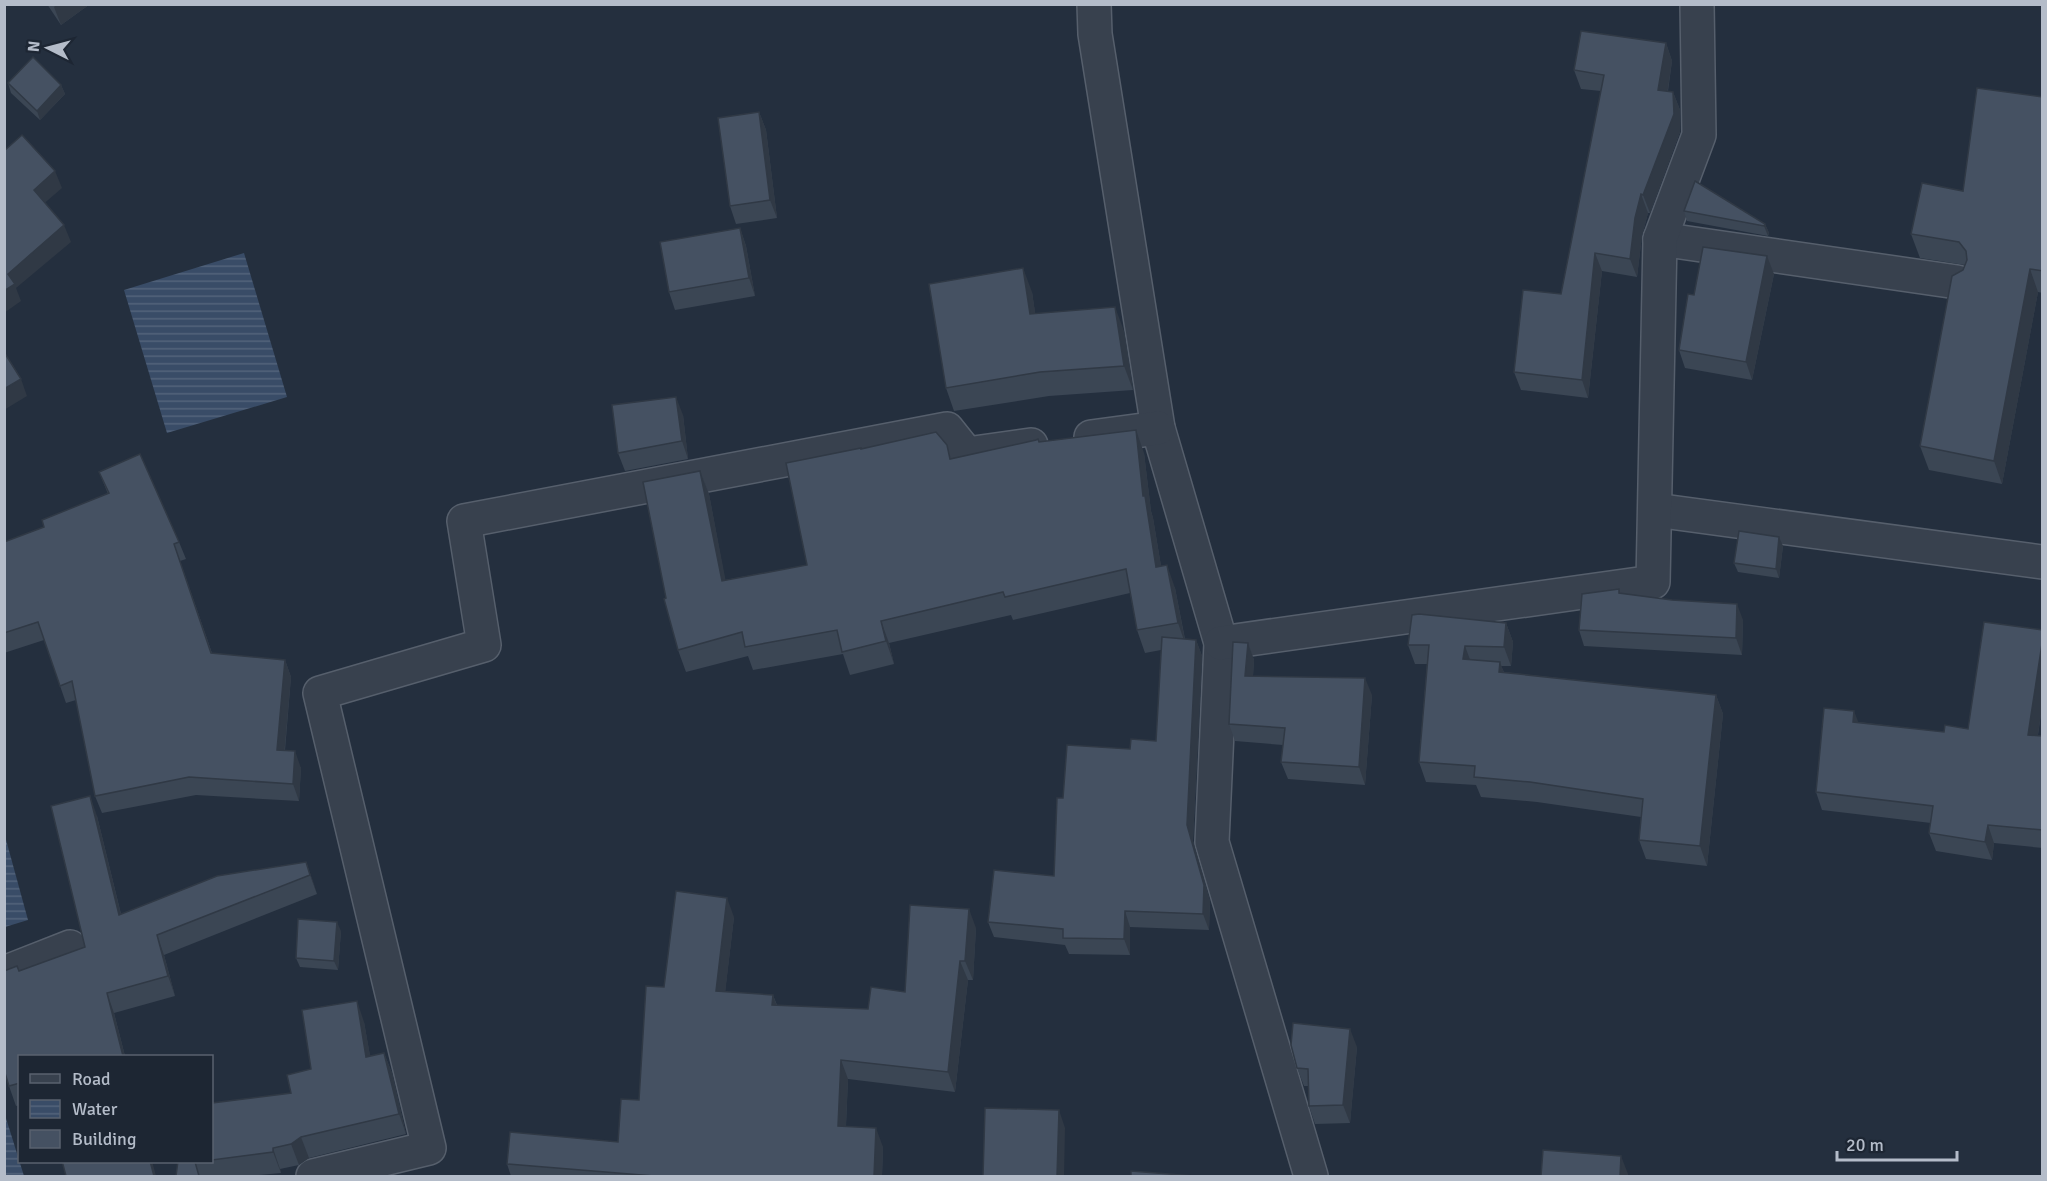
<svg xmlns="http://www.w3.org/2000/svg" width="2047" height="1181" font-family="Signika,sans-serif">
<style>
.water{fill:url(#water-rules)}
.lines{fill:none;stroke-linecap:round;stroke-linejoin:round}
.street-casing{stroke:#565f6c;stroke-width:36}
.street{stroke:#38414e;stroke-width:33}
.wall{fill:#3b4654}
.shaded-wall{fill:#303945}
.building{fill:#455162;stroke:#303945;stroke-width:1.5}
</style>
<defs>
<pattern id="water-rules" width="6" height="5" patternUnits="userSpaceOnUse" patternTransform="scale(1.5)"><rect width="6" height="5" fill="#394c67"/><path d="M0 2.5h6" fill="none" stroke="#53647b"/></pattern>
</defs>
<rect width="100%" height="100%" fill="#242f3e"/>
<g class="water">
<path d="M 244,253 L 287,397 L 167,433 L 124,290 Z"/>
<path d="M 5,836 L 28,920 L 5,927 L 4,927 Z"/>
<path d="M 4,1115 L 5,1115 L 24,1176 L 5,1176 Z"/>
</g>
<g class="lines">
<g class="street-casing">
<g id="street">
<path d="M 1094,4 L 1095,34 L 1158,428 L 1221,643 L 1212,842 L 1311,1176"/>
<path d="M 1660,239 L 1957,282"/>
<path d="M 1091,437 L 1158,428"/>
<path d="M 1655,510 L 2042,562"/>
<path d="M 1221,643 L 1653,582 L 1660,239 L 1699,135 L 1697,4"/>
<path d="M 4,973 L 70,947"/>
<path d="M 313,1176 L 429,1148 L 320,693 L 484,645 L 464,521 L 947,429 L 967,454 L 1031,445"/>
</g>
</g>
<use href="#street" class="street"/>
</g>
<g class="wall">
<path d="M 47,4 L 90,4 L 61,25 Z"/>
<path d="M 1666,43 L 1672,61 L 1668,91 L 1673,92 L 1680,110 L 1680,132 L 1650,213 L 1648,213 L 1642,236 L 1637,277 L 1602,271 L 1588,398 L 1521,390 L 1514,372 L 1561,294 L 1601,91 L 1581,89 L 1574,70 Z"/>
<path d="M 8,83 L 61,85 L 65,94 L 40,120 L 11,93 Z"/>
<path d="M 2043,97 L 2043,293 L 2038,292 L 2002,484 L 1929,470 L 1920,446 L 1963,270 L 1965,265 L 1920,258 L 1911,234 L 1963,191 Z"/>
<path d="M 759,112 L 766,130 L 777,218 L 736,224 L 730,206 Z"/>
<path d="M 1684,211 L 1765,224 L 1769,233 L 1768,236 L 1687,221 Z"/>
<path d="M 740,228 L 746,246 L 755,296 L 675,310 L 669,292 Z"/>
<path d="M 1774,274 L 1752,380 L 1685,368 L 1679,350 L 1694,295 Z"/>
<path d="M 1032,292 L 1035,313 L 1124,331 L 1133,390 L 1049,396 L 954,411 L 946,388 Z"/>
<path d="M 683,415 L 688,459 L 625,471 L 618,453 Z"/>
<path d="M 1039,442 L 1144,453 L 1151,511 L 1153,518 L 1161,566 L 1175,588 L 1185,639 L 1196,640 L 1202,656 L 1193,841 L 1210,901 L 1209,930 L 1130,927 L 1130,955 L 1069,954 L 1065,945 L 994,937 L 988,922 L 1054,876 L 1063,798 L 1130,749 L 1156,741 L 1161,650 L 1145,653 L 1137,630 L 1130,593 L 1013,620 L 1011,615 L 889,643 L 894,664 L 850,675 L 843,654 L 753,670 L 748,656 L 686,672 L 678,650 L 666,598 L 700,471 L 709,494 L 725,580 L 807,565 L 861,449 L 952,459 Z"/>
<path d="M 99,472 L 179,542 L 186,559 L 180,561 L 212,653 L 285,660 L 291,677 L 285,750 L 301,768 L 299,801 L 196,795 L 102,813 L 95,796 L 76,700 L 66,703 L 44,640 L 4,653 L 4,542 L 44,527 L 108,494 Z"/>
<path d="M 1783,546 L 1779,578 L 1738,572 L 1734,563 Z"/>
<path d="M 1621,594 L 1743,620 L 1742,655 L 1584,646 L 1579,630 Z"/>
<path d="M 1506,623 L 1513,642 L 1511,666 L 1501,666 L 1504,672 L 1716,695 L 1723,714 L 1707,866 L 1646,859 L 1639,840 L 1641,817 L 1537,802 L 1481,797 L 1476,785 L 1426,782 L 1419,762 L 1427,664 L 1415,664 L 1408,645 Z"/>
<path d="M 2043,630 L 2043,701 L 2038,735 L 2043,736 L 2043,848 L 1994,843 L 1992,860 L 1936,851 L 1929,833 L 1931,823 L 1822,810 L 1816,792 L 1858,722 L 1944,732 L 1968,729 Z"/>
<path d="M 1248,643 L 1254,660 L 1253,676 L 1372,695 L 1365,785 L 1288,779 L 1281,762 L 1283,745 L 1235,741 L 1229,724 Z"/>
<path d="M 97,816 L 121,914 L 306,862 L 317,894 L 164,955 L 175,996 L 114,1013 L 125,1056 L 20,1056 L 20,1105 L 16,1106 L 9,1086 L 19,971 L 85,947 Z"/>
<path d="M 734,917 L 725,992 L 773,995 L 777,1005 L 868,1009 L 905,992 L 976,928 L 973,980 L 968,980 L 955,1092 L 848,1079 L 846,1126 L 883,1147 L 882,1176 L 511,1176 L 507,1164 L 618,1142 L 639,1100 L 664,987 Z"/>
<path d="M 341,931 L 338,970 L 300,967 L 296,958 Z"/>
<path d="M 364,1022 L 370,1056 L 384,1053 L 392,1073 L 406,1134 L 309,1158 L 299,1165 L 280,1169 L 281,1173 L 249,1176 L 176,1176 L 178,1161 L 212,1161 L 212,1103 L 291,1093 L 311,1069 Z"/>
<path d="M 1357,1047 L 1350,1123 L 1315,1124 L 1309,1106 L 1309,1086 L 1304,1086 L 1297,1068 Z"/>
</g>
<g class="shaded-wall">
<path d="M 57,4 L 90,4 L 61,25 L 54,7 Z"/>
<path d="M 1666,43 L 1672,61 L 1665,108 L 1658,90 Z"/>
<path d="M 61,85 L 65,94 L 40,120 L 37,111 Z"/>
<path d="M 1673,92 L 1680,110 L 1680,132 L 1650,213 L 1643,195 Z"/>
<path d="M 759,112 L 766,130 L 777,218 L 770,200 Z"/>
<path d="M 55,171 L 62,188 L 40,207 L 34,190 Z"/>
<path d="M 1641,194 L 1648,213 L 1642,236 L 1637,277 L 1630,259 L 1635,218 Z"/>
<path d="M 1765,224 L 1769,233 L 1768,236 L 1764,226 Z"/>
<path d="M 64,225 L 71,242 L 16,288 L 21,301 L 4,313 L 4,291 L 8,274 Z"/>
<path d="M 740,228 L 746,246 L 755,296 L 749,278 Z"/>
<path d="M 1595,253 L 1602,271 L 1588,398 L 1582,380 Z"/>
<path d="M 1767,256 L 1774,274 L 1752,380 L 1746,362 Z"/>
<path d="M 1023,268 L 1032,292 L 1039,338 L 1030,314 Z"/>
<path d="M 2030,269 L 2038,292 L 2002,484 L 1994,461 Z"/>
<path d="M 1115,307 L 1124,331 L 1133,390 L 1124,366 Z"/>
<path d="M 21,379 L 27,396 L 4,410 L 4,389 Z"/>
<path d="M 676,397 L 683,415 L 688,459 L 682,441 Z"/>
<path d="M 1136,430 L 1144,453 L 1151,511 L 1153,518 L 1165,590 L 1156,567 L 1143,496 Z"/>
<path d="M 700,471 L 709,494 L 730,603 L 722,581 Z"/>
<path d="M 1779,537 L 1783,546 L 1779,578 L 1776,569 Z"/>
<path d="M 1167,565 L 1175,588 L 1186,646 L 1178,623 Z"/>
<path d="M 1737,604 L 1743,620 L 1742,655 L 1736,638 Z"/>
<path d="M 881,621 L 889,643 L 894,664 L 886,641 Z"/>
<path d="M 1506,623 L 1513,642 L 1511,666 L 1504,647 Z"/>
<path d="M 2043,637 L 2043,701 L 2035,753 L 2028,735 Z"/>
<path d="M 1196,640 L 1202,656 L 1193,841 L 1210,901 L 1209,930 L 1203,914 L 1187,825 Z"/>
<path d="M 1248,643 L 1254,660 L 1252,693 L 1245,676 Z"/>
<path d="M 1465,646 L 1472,665 L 1463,659 Z"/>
<path d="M 285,660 L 291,677 L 283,767 L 277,750 Z"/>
<path d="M 1500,662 L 1507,681 L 1499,672 Z"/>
<path d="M 1365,678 L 1372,695 L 1365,785 L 1359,767 Z"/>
<path d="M 1716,695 L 1723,714 L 1707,866 L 1700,846 Z"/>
<path d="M 1854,711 L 1861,729 L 1853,722 Z"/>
<path d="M 295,751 L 301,768 L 299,801 L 293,784 Z"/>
<path d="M 90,796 L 97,816 L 126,935 L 119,915 Z"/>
<path d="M 1988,825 L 1994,843 L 1992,860 L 1985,842 Z"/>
<path d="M 306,862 L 313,881 L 317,894 L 310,875 Z"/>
<path d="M 727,898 L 734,917 L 723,1011 L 716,991 Z"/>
<path d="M 969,909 L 976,928 L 973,980 L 965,961 Z"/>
<path d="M 1125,911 L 1130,927 L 1130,955 L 1124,939 Z"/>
<path d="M 337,922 L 341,931 L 338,970 L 334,961 Z"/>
<path d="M 157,935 L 164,955 L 175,996 L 168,976 Z"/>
<path d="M 960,961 L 968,980 L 955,1092 L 948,1072 Z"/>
<path d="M 107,993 L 114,1013 L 125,1056 L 123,1056 Z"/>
<path d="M 773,995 L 780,1015 L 772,1005 Z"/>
<path d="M 357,1001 L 364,1022 L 374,1077 L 366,1057 Z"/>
<path d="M 1350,1029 L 1357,1047 L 1350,1123 L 1343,1105 Z"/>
<path d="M 384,1053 L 392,1073 L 406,1134 L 399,1114 Z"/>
<path d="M 841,1060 L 848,1079 L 845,1145 L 838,1126 Z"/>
<path d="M 1059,1110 L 1065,1128 L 1064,1176 L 1057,1176 Z"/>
<path d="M 876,1128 L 883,1147 L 882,1176 L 874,1176 Z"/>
<path d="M 301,1137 L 309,1158 L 299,1165 L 291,1144 Z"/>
<path d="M 273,1148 L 280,1169 L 281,1173 L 273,1152 Z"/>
<path d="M 1621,1156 L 1628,1174 L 1628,1176 L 1620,1176 Z"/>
<path d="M 150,1161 L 152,1161 L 156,1176 L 154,1176 Z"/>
</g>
<g class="building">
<path d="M 1581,31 L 1666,43 L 1658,90 L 1673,92 L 1674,114 L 1643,195 L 1641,194 L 1635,218 L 1630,259 L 1595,253 L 1582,380 L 1514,372 L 1523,290 L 1561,294 L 1604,75 L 1574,70 Z"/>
<path d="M 33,57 L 61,85 L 37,111 L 8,83 Z"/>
<path d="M 1977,88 L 2043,97 L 2043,271 L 2030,269 L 1994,461 L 1920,446 L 1952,276 L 1963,270 L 1967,260 L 1966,251 L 1959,242 L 1911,234 L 1922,183 L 1963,191 Z"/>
<path d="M 759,112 L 770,200 L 730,206 L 718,118 Z"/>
<path d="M 22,135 L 55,171 L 34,190 L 64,225 L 8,274 L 15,284 L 4,291 L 4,151 Z"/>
<path d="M 1695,181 L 1765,224 L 1764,226 L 1684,211 Z"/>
<path d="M 740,228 L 749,278 L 669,292 L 660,242 Z"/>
<path d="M 1703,247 L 1767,256 L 1746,362 L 1679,350 L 1688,294 L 1694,295 Z"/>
<path d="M 1023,268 L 1030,314 L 1115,307 L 1124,366 L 1040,372 L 946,388 L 929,284 Z"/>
<path d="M 4,352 L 21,379 L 4,389 Z"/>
<path d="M 676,397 L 682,441 L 618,453 L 612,405 Z"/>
<path d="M 1136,430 L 1143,496 L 1145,496 L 1156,567 L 1167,565 L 1178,623 L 1137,630 L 1126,569 L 1005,597 L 1003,592 L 881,621 L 886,641 L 842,652 L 837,630 L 745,647 L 742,632 L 678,650 L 664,599 L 666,598 L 643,482 L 700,471 L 722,581 L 807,565 L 786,463 L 861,448 L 861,449 L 936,432 L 947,445 L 950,459 L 1036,440 L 1038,439 L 1039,442 Z"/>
<path d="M 140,454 L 179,542 L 174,544 L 211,653 L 285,660 L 277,750 L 295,751 L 293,784 L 189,777 L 95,796 L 72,681 L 60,686 L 38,622 L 4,633 L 4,542 L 44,527 L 42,520 L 109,493 L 99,472 Z"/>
<path d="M 1739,531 L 1779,537 L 1776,569 L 1734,563 Z"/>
<path d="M 1619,589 L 1619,593 L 1672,600 L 1737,604 L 1736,638 L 1579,630 L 1582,594 Z"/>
<path d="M 1419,614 L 1506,623 L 1504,647 L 1465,646 L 1463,659 L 1500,662 L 1499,672 L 1716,695 L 1700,846 L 1639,840 L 1643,799 L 1530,782 L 1474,777 L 1475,766 L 1419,762 L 1429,645 L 1408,645 L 1412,615 Z"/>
<path d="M 1984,622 L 2043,630 L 2043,637 L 2028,735 L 2043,736 L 2043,830 L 1988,825 L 1985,842 L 1929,833 L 1933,806 L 1816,792 L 1824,708 L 1854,711 L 1853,722 L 1944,732 L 1945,725 L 1968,729 Z"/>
<path d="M 1162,637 L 1196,640 L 1187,825 L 1204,885 L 1203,914 L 1125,911 L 1124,939 L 1063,938 L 1063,929 L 988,922 L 994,870 L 1054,876 L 1057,798 L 1063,798 L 1067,745 L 1130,749 L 1131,739 L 1156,741 Z"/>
<path d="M 1233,642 L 1248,643 L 1245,676 L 1365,678 L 1359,767 L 1281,762 L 1285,728 L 1229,724 Z"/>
<path d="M 90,796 L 119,915 L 217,876 L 306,862 L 310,875 L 157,935 L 168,976 L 107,993 L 123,1056 L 20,1056 L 20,1083 L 9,1086 L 4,1070 L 4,971 L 17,966 L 19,971 L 85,947 L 51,806 Z"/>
<path d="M 676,891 L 727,898 L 716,991 L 773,995 L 772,1005 L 868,1009 L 871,987 L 905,992 L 910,905 L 969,909 L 965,961 L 960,961 L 948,1072 L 841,1060 L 838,1126 L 876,1128 L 874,1176 L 654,1176 L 507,1164 L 510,1132 L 618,1142 L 621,1099 L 639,1100 L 646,986 L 664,987 Z"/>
<path d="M 298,919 L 337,922 L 334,961 L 296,958 Z"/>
<path d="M 357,1001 L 366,1057 L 384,1053 L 399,1114 L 301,1137 L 291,1144 L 273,1148 L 273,1152 L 212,1160 L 212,1103 L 291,1093 L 287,1075 L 311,1069 L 302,1010 Z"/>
<path d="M 1293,1023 L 1350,1029 L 1343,1105 L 1309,1106 L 1308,1069 L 1297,1068 L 1291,1045 Z"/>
<path d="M 985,1108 L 1059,1110 L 1057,1176 L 983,1176 Z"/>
<path d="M 1543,1150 L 1621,1156 L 1620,1176 L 1541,1176 Z"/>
<path d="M 62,1161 L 150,1161 L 154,1176 L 66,1176 Z"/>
<path d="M 178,1161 L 197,1161 L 195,1162 L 199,1176 L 176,1176 Z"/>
<path d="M 1131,1171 L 1194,1176 L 1131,1176 Z"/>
</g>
<rect width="2047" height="1181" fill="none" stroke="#b4bcc9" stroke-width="12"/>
<rect x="18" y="1055" width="195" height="108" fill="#1d2633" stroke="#59626f" stroke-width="1.5"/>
<rect x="30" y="1074" width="30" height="9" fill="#38414e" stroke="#59626f" stroke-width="1.5"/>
<text x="72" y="1085" font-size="18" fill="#b4bcc9">Road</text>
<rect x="30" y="1100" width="30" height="18" fill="url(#water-rules)" stroke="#59626f" stroke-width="1.5"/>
<text x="72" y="1115" font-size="18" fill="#b4bcc9">Water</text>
<rect x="30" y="1130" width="30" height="18" fill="#455162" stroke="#59626f" stroke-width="1.5"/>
<text x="72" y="1145" font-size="18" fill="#b4bcc9">Building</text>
<g transform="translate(48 48) rotate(276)" stroke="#1d2633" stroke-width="4.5" paint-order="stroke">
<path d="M0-4.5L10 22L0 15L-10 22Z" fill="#b4bcc9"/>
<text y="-9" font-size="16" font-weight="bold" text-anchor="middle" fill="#b4bcc9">N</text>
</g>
<path d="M1837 1151v9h120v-9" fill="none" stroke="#b4bcc9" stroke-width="3"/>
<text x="1846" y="1151" font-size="18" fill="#b4bcc9" stroke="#1d2633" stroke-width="4.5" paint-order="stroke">20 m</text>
</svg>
